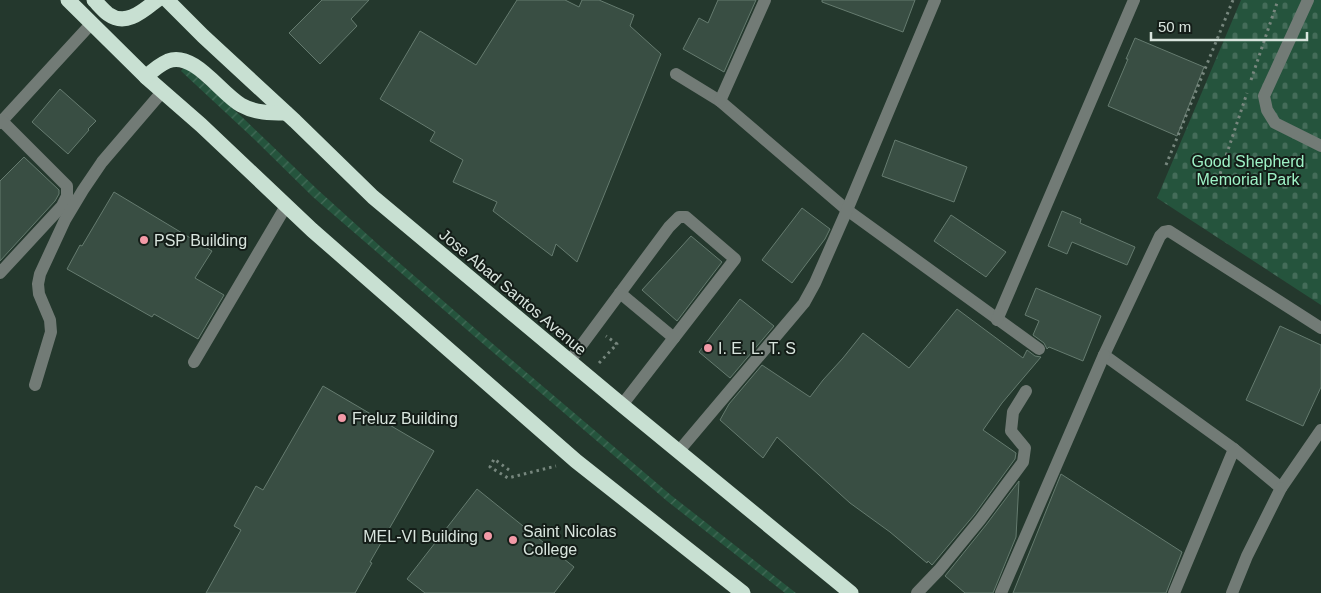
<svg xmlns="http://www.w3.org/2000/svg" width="1321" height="593" font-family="Arial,sans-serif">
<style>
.cemetery{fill:url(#cemetery-stones)}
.garden{fill:url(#garden-furrows)}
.building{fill:#394e43;stroke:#657b6f}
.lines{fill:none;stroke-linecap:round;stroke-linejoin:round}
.path{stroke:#77877e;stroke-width:3;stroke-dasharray:2.5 4;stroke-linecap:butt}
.minor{stroke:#727b76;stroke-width:12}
.highway{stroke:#c8e0d2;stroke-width:15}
.poi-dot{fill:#f39aa7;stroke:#141d18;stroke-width:2}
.labels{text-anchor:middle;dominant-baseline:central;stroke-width:4;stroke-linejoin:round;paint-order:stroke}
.park-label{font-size:16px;fill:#9ef2c6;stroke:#141d18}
.poi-label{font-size:16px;fill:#d9e5de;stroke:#141d18;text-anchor:start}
.street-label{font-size:16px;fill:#d9e5de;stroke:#141d18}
</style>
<defs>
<pattern id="cemetery-stones" width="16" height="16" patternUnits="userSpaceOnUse" patternTransform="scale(1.25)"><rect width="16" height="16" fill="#25543d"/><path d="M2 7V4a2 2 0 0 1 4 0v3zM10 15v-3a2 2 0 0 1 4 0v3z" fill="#446c59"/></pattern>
<pattern id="garden-furrows" width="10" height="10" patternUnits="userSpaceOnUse" patternTransform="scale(1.25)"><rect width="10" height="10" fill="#25543d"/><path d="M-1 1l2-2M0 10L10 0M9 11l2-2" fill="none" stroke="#446c59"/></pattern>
</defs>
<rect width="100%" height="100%" fill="#24382d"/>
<path class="cemetery" d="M 1241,0 L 1321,0 L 1321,305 L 1157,198 Z"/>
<path class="garden" d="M 185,66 L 242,117 L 318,190 L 381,247 L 486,338 L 672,496 L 796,593 L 785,593 L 667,501 L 481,342 L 313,197 L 254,139 L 181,71 Z"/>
<g class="building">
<path d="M 322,0 L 369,0 L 351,19 L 357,26 L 320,64 L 289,33 Z"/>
<path d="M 517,0 L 565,0 L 579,7 L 582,0 L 599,0 L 634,15 L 630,26 L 661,54 L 577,262 L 556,244 L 552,256 L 493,211 L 497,202 L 453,182 L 463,160 L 430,141 L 435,132 L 380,99 L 420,31 L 476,65 Z"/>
<path d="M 718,0 L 756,0 L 724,72 L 683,49 L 699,18 L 708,23 Z"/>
<path d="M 822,0 L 915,0 L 903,32 L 822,2 Z"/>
<path d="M 1135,38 L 1204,67 L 1177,136 L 1108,106 L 1128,59 L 1126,59 Z"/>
<path d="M 60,89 L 96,121 L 88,129 L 89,130 L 68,154 L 32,122 Z"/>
<path d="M 895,140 L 967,167 L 954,202 L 882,176 Z"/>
<path d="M 24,157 L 59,190 L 59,194 L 55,201 L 0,261 L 0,181 Z"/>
<path d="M 114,192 L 212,251 L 195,278 L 224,295 L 198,339 L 154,314 L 152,317 L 67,269 L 80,245 L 82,246 Z"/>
<path d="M 802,208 L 830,229 L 825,239 L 792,283 L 762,260 Z"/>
<path d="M 1062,211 L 1081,219 L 1080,223 L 1135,247 L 1127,265 L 1072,242 L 1067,254 L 1048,246 Z"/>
<path d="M 951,215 L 1006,252 L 986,277 L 934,241 Z"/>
<path d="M 691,236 L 722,262 L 677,321 L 642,290 Z"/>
<path d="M 1036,288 L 1101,316 L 1083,361 L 1049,347 L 1047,349 L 1044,343 L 1033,335 L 1039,321 L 1025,315 Z"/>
<path d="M 740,299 L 774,326 L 730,378 L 699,352 Z"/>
<path d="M 957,309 L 1023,358 L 1027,350 L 1035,356 L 1041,357 L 1002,403 L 983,430 L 1016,453 L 1015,459 L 974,515 L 932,565 L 928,561 L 927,563 L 890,532 L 850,503 L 777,437 L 763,458 L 720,420 L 729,404 L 762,365 L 810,397 L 823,380 L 843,358 L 863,333 L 909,368 Z"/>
<path d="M 1280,326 L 1321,345 L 1321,387 L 1303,426 L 1246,400 Z"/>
<path d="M 323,386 L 434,451 L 370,562 L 372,563 L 355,593 L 206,593 L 241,530 L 234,526 L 256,486 L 263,490 Z"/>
<path d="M 1061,474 L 1182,552 L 1166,593 L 1013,593 Z"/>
<path d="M 1019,481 L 1016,537 L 993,593 L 965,593 L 945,576 L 986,525 Z"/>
<path d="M 477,489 L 574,567 L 554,593 L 425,593 L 407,579 Z"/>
</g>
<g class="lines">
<g class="path">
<path d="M 1251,80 L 1278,0"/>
<path d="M 1166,165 L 1233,0"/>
<path d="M 1216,186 L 1247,93"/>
<path d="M 599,363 L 617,344 L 606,336"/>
<path d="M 509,470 L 494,459 L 490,467 L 508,478 L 556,466"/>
</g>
<g class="minor">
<path d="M 1308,0 L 1264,96 L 1267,110 L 1275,123 L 1321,146"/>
<path d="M 676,74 L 720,101 L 847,210 L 1039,349"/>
<path d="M 720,101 L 765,0"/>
<path d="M 0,123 L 91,24"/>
<path d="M 0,273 L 62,206 L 67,196 L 67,186 L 2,121"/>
<path d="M 620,293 L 674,338"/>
<path d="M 997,320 L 1134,0"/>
<path d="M 194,362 L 286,206"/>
<path d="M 569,362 L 669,227 L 679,217 L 686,217 L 735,259 L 622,405"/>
<path d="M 35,385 L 51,332 L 50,320 L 39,294 L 38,284 L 40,274 L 65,220 L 83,190 L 102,162 L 162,92"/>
<path d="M 1234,449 L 1104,355 L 1160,236 L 1164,232 L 1169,231 L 1321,328"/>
<path d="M 678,452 L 804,303 L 815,283 L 847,210 L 935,0"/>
<path d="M 917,593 L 939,570 L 980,520 L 1023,462 L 1025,448 L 1011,431 L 1013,412 L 1026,391"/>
<path d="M 1001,593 L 1104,355"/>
<path d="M 1174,593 L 1234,449 L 1281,488 L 1321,430"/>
<path d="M 1232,593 L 1247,556 L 1281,488"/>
</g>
<g class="highway">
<path d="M 68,0 L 146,77 L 201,125 L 312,230 L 576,461 L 743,593"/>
<path d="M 94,0 C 98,4 103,10 108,14 C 126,27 143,11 157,0"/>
<path d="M 167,0 L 203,36 L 295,121 L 373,197 L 622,405 L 851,593"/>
<path d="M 146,77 C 152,71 159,65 168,61 C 194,51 220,93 241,105 C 255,113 271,113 286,113"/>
</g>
</g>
<g class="poi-dot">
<circle cx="144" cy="240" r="5"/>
<circle cx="708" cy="348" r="5"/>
<circle cx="342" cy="418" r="5"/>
<circle cx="488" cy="536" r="5"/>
<circle cx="513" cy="540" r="5"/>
</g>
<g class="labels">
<g class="park-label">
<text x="1248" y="161">Good Shepherd<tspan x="1248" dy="18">Memorial Park</tspan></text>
</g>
<g class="poi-label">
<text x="154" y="240">PSP Building</text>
<text x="718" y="348">I. E. L. T. S</text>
<text x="352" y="418">Freluz Building</text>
<text x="523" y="531">Saint Nicolas<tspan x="523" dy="18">College</tspan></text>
<text x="478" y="536" text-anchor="end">MEL-VI Building</text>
</g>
<g class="street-label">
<text transform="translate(513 292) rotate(40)">Jose Abad Santos Avenue</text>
</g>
</g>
<path d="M1151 32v8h156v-8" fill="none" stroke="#d9e5de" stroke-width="2.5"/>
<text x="1158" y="32" font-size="15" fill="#d9e5de" stroke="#141d18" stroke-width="4" paint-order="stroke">50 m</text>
</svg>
